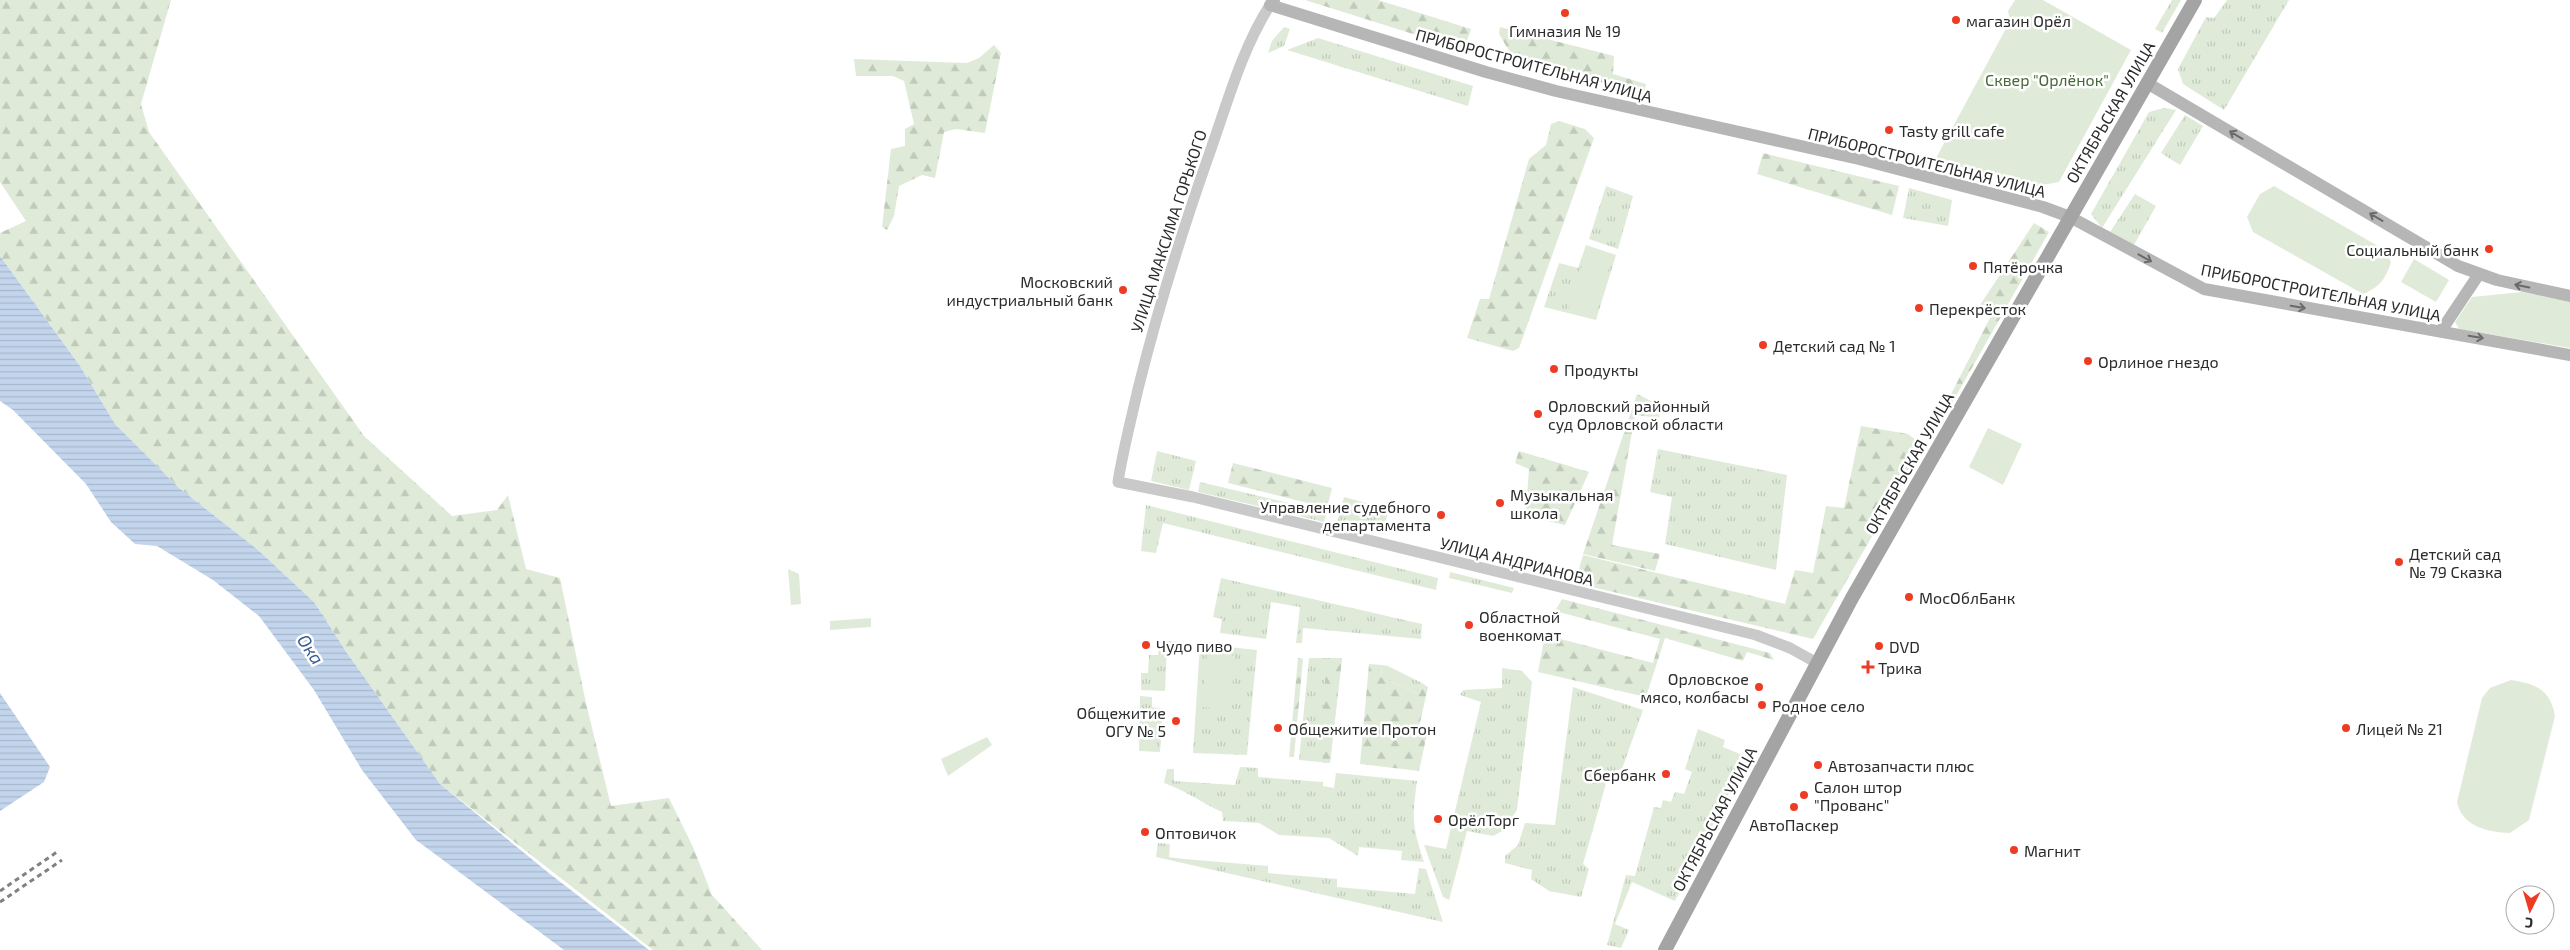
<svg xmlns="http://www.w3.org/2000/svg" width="2570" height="950" font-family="'Exo 2',sans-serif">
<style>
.grass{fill:url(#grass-tufts)}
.forest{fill:url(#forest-firs)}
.park{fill:#dfebd8}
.water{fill:url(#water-rules)}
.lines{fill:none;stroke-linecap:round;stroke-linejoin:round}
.tertiary{stroke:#c9c9c9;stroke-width:11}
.secondary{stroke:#b6b6b6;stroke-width:12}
.primary{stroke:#a4a4a4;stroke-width:14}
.rail{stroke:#818181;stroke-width:3;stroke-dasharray:5 4;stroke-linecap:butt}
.oneway{stroke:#6a6a6a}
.poi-dot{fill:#ed3b24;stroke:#fff;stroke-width:2}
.labels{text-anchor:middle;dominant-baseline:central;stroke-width:5;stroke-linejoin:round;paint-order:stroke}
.poi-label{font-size:16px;fill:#2c2c2c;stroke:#fff;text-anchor:start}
.street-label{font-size:16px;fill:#2c2c2c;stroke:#fff}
.park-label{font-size:16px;fill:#466938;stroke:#fff}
.water-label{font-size:18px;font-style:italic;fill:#375d91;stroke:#fff}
</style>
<defs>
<pattern id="grass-tufts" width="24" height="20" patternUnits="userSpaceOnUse" patternTransform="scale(1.25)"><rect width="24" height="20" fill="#dfebd8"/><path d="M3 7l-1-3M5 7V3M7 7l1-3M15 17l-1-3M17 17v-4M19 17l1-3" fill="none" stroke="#c0caba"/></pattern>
<pattern id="forest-firs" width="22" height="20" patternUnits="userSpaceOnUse" patternTransform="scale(1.25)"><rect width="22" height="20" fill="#dfebd8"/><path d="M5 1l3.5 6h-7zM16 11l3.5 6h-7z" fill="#c0caba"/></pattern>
<pattern id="water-rules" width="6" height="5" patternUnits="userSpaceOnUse" patternTransform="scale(1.25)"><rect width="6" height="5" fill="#c3d5ec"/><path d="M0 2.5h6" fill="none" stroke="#a8b7cb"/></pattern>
</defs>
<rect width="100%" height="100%" fill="#fff"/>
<g class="grass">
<path d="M 2172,0 L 2181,0 L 2162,33 L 2155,29 Z"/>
<path d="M 2227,0 L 2289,0 L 2224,110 L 2183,84 L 2178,69 L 2206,17 L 2214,18 Z"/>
<path d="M 1284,27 L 1290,29 L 1284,46 L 1268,53 L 1272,41 Z"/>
<path d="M 1318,38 L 1473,86 L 1468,106 L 1287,50 Z"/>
<path d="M 2164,108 L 2176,110 L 2102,228 L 2091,214 L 2149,112 Z"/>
<path d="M 2185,115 L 2203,126 L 2180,165 L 2161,153 Z"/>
<path d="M 1606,186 L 1633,196 L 1618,249 L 1589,239 Z"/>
<path d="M 1909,188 L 1952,200 L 1948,226 L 1903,218 Z"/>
<path d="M 2135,194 L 2156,206 L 2134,245 L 2110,232 Z"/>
<path d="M 1586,245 L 1616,255 L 1596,320 L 1544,307 L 1559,263 L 1578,268 Z"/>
<path d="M 1658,449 L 1787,475 L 1776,570 L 1665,544 L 1672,497 L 1650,492 Z"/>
<path d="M 1157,451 L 1196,461 L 1189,490 L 1151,481 Z"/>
<path d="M 1200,482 L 1327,512 L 1324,522 L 1198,492 Z"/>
<path d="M 1344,497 L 1389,509 L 1382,534 L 1337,523 Z"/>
<path d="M 1146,505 L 1438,578 L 1436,590 L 1163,523 L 1156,553 L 1141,551 Z"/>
<path d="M 1450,572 L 1514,588 L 1512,593 L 1449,578 Z"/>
<path d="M 1221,578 L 1422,624 L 1421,639 L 1303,628 L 1302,643 L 1296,643 L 1300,607 L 1271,602 L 1266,639 L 1220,633 L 1222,619 L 1213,617 Z"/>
<path d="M 1159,640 L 1190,643 L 1190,647 L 1167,644 L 1165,691 L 1141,690 L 1141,673 L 1148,673 L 1149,655 L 1158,655 Z"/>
<path d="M 1200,644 L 1257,650 L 1247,755 L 1193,753 Z"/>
<path d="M 1309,658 L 1342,658 L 1330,763 L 1299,760 Z"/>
<path d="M 1382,665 L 1388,666 L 1422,683 L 1419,694 L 1381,677 Z"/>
<path d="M 1502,668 L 1522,671 L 1532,682 L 1517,810 L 1504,830 L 1493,836 L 1467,831 L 1449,900 L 1443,897 L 1424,845 L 1446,849 L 1481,702 L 1460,695 L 1463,690 L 1502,688 Z"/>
<path d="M 1573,687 L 1643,710 L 1622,769 L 1609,773 L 1583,864 L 1589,869 L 1581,897 L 1549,891 L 1531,879 L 1532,870 L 1505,863 L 1505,856 L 1518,845 L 1525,823 L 1555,825 Z"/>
<path d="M 1140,696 L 1152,697 L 1152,707 L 1163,709 L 1160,752 L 1139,751 Z"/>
<path d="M 1698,729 L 1725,740 L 1723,747 L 1747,757 L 1675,901 L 1632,882 L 1615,924 L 1629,930 L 1621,948 L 1607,945 L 1626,875 L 1635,876 L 1654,807 L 1661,808 L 1663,800 L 1671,802 L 1675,792 L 1684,794 L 1692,772 L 1685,769 Z"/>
<path d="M 1240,767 L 1258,768 L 1258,777 L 1323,782 L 1323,786 L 1334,788 L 1336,773 L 1417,781 C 1412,819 1412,825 1424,862 L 1401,860 L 1402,851 L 1359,847 L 1358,856 L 1329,838 L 1279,835 L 1259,823 L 1223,821 L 1222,812 C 1202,803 1185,790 1164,783 L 1167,769 L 1174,769 L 1174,781 L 1235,785 Z"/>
<path d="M 1158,843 L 1170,844 L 1169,857 L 1173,858 L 1268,866 L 1268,873 L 1337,879 L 1337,887 L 1415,894 L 1419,868 L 1426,869 L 1443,922 L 1156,857 Z"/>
</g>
<g class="forest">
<path d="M 0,0 L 171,0 L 141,104 L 149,132 L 364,436 L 452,516 L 497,510 L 508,495 L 526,569 L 560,578 L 586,703 L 611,806 L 669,798 L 693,847 L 712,895 L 762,950 L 653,950 L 440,784 L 347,653 L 314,602 L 257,549 L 179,488 L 115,424 L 80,366 L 0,256 L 0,233 L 26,221 L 0,182 Z"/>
<path d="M 1305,0 L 1378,0 L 1471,29 L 1464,50 Z"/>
<path d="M 1500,27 L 1614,56 L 1613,74 L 1646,84 L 1644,94 L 1514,59 L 1499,34 Z"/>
<path d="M 994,45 L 1001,53 L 985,133 L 956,129 L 944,132 L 935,178 L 922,175 L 899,186 L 894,216 L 887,230 L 882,227 L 891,149 L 905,146 L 905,129 L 914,124 L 904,81 L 893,76 L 856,76 L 854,59 L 967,63 L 979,58 Z"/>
<path d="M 1559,121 L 1585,129 L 1594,138 L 1519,348 L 1513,351 L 1467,338 L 1480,299 L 1489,299 L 1529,159 L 1546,145 L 1551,124 Z"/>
<path d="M 1763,153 L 1899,186 L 1892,215 L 1757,174 Z"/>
<path d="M 2034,223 L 2049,232 L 1948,410 L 1944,408 L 1996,306 L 1980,305 Z"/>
<path d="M 1637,394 L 1661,406 L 1659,418 L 1635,415 L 1612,545 L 1660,554 L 1655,571 L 1583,554 Z"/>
<path d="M 1861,426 L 1908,434 L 1924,446 L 1813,639 L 1575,583 L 1583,555 L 1785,604 L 1795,570 L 1813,573 L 1826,506 L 1844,508 Z"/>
<path d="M 1519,451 L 1589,472 L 1565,525 L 1530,517 L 1526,511 L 1529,469 L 1515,463 Z"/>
<path d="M 1233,463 L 1332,488 L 1327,508 L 1228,483 Z"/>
<path d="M 1562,599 L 1770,653 L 1774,660 L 1747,652 L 1743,661 L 1665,638 L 1646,697 L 1538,672 L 1545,635 L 1653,663 L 1660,639 L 1555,611 Z"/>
<path d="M 1298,658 L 1303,659 L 1294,757 L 1289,757 Z"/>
<path d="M 1342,658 L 1330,763 L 1323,763 L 1320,738 L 1327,659 Z"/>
<path d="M 1369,664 L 1382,665 L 1381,677 L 1419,694 L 1422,683 L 1428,687 L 1419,727 L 1427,734 L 1419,771 L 1360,764 Z"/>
</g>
<g class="park">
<path d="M 2015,0 L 2043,0 L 2131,50 L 2059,182 L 2037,186 L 1935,160 L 2010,21 L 2008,11 Z"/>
<path d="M 2274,186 L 2385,250 L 2391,262 C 2386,278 2380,287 2363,294 L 2253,232 L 2247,217 L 2260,194 Z"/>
<path d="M 1587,250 L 1612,258 L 1594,317 L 1568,310 Z"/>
<path d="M 2414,259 L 2449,280 L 2436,302 L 2401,282 Z"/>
<path d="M 2522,292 L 2570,301 L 2570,348 L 2459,329 L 2455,322 L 2472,297 Z"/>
<path d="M 1988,428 L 2022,444 L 2003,485 L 1969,467 Z"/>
<path d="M 788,569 L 799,574 L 801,604 L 791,605 Z"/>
<path d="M 871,618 L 871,627 L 830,630 L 830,621 Z"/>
<path d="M 1207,653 L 1235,656 L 1230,710 L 1202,707 Z"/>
<path d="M 2511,680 C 2536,684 2550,689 2555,716 L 2529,820 L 2510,833 C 2488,832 2462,827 2457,802 L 2482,698 L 2490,688 Z"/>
<path d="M 987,737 L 992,745 L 948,776 L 941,759 Z"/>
</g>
<g class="water">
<path d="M 0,256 L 80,366 L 115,424 L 179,488 L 257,549 L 314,602 L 347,653 L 440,784 L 550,874 L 649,950 L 564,950 L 416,840 L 362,770 L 314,690 L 259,616 L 213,580 L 157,546 L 135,544 L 111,522 L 86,484 L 13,410 L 0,401 Z"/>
<path d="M 0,693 L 50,767 L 44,782 L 0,811 Z"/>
</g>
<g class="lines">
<path class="tertiary" d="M 1270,5 C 1242,49 1228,101 1211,149 C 1183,228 1158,308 1138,389 C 1131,420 1123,450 1118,482 L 1193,497 L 1756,635 L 1790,648 L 1817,663"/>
<g class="secondary">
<path d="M 1274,0 L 1270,5 L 1486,72 L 1556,91 L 1859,159 L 2043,207 L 2070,217 L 2204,289 L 2570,355"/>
<path d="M 2147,83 L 2458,266 L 2497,280 L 2570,296"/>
<path d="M 2441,331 L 2479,274"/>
</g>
<path class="primary" d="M 1665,950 L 1852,598 L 2195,0"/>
<g class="rail">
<path d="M 0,891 L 57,852"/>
<path d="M 0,902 L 62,860"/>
</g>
</g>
<defs><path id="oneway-shaft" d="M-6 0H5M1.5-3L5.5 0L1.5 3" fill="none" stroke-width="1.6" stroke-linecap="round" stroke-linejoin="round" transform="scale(1.25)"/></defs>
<g class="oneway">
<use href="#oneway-shaft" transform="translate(2236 135) rotate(-149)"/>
<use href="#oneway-shaft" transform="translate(2376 217) rotate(-149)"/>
<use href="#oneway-shaft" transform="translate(2145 258) rotate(29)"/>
<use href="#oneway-shaft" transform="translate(2522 286) rotate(-168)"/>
<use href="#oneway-shaft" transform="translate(2298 307) rotate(10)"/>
<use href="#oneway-shaft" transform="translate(2476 337) rotate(10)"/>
</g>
<g class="poi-dot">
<circle cx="1565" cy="13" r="5"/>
<circle cx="1956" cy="20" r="5"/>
<circle cx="1889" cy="130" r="5"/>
<circle cx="2489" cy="249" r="5"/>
<circle cx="1973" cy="266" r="5"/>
<circle cx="1123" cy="290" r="5"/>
<circle cx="1919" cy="308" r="5"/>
<circle cx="1763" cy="345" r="5"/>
<circle cx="2088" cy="361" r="5"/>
<circle cx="1554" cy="369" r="5"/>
<circle cx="1538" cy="414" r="5"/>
<circle cx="1500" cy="503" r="5"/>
<circle cx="1441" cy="515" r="5"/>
<circle cx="2399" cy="562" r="5"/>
<circle cx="1909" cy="597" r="5"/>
<circle cx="1469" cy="625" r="5"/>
<circle cx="1146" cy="645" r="5"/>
<circle cx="1879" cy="646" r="5"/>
<path d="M1865.5 659.5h5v5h5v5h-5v5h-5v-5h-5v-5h5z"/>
<circle cx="1759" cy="687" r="5"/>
<circle cx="1762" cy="705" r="5"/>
<circle cx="1176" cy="721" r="5"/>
<circle cx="1278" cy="728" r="5"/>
<circle cx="2346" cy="728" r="5"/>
<circle cx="1818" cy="765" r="5"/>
<circle cx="1666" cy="774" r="5"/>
<circle cx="1804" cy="795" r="5"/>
<circle cx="1794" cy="807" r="5"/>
<circle cx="1438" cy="819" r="5"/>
<circle cx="1145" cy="832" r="5"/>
<circle cx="2014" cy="850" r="5"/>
</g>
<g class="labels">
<g class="poi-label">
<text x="1966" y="20">магазин Орёл</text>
<text x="1565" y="30" text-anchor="middle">Гимназия № 19</text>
<text x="1899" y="130">Tasty grill cafe</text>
<text x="2479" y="249" text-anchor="end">Социальный банк</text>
<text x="1983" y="266">Пятёрочка</text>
<text x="1113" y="281" text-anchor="end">Московский<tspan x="1113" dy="18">индустриальный банк</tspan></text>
<text x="1929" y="308">Перекрёсток</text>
<text x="1773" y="345">Детский сад № 1</text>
<text x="2098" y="361">Орлиное гнездо</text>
<text x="1564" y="369">Продукты</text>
<text x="1548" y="405">Орловский районный<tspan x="1548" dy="18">суд Орловской области</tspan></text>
<text x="1510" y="494">Музыкальная<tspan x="1510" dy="18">школа</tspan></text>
<text x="1431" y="506" text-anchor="end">Управление судебного<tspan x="1431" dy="18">департамента</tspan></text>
<text x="2409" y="553">Детский сад<tspan x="2409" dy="18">№ 79 Сказка</tspan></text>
<text x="1919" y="597">МосОблБанк</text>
<text x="1479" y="616">Областной<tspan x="1479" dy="18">военкомат</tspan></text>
<text x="1156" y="645">Чудо пиво</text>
<text x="1889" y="646">DVD</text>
<text x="1878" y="667">Трика</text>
<text x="1749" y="678" text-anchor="end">Орловское<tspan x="1749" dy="18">мясо, колбасы</tspan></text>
<text x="1772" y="705">Родное село</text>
<text x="1166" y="712" text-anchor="end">Общежитие<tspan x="1166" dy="18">ОГУ № 5</tspan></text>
<text x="1288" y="728">Общежитие Протон</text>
<text x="2356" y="728">Лицей № 21</text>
<text x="1828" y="765">Автозапчасти плюс</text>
<text x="1656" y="774" text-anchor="end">Сбербанк</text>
<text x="1814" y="786">Салон штор<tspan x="1814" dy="18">"Прованс"</tspan></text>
<text x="1448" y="819">ОрёлТорг</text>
<text x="1794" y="824" text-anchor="middle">АвтоПаскер</text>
<text x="1155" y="832">Оптовичок</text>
<text x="2024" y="850">Магнит</text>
</g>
<g class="street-label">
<text transform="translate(1534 65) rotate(15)">ПРИБОРОСТРОИТЕЛЬНАЯ УЛИЦА</text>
<text transform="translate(2110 112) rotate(-60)">ОКТЯБРЬСКАЯ УЛИЦА</text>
<text transform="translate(1927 162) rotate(14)">ПРИБОРОСТРОИТЕЛЬНАЯ УЛИЦА</text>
<text transform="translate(1168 231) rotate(-72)">УЛИЦА МАКСИМА ГОРЬКОГО</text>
<text transform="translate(2321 292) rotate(11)">ПРИБОРОСТРОИТЕЛЬНАЯ УЛИЦА</text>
<text transform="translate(1909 463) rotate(-60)">ОКТЯБРЬСКАЯ УЛИЦА</text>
<text transform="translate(1517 561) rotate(14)">УЛИЦА АНДРИАНОВА</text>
<text transform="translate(1714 819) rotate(-62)">ОКТЯБРЬСКАЯ УЛИЦА</text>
</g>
<g class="park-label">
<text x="2047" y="79">Сквер "Орлёнок"</text>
</g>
<g class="water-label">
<text transform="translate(311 649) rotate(56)">Ока</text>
</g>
</g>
<g transform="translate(2530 910) rotate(185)"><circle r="24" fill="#ffffff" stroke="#ababab"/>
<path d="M0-4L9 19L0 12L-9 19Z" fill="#ed3b24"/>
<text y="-8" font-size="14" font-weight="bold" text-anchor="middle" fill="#2c2c2c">С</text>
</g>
</svg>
